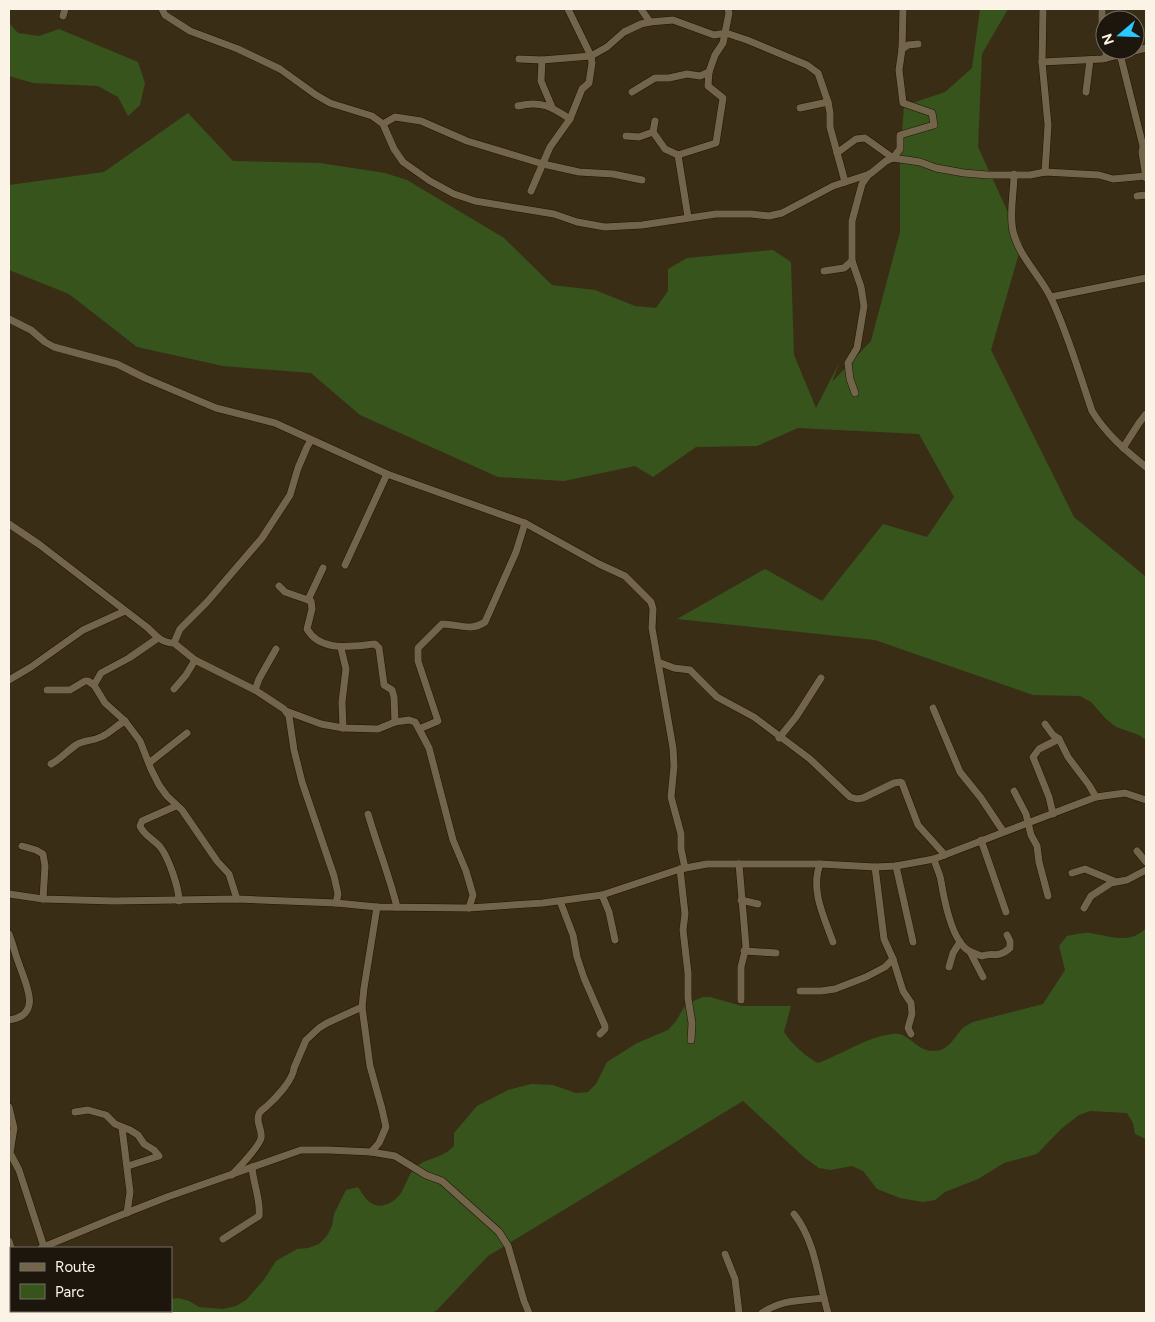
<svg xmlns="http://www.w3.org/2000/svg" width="1155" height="1322" font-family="Figtree,sans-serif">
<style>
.green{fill:#37541c}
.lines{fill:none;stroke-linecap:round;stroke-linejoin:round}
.minor-casing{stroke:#211501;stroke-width:8}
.minor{stroke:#73654c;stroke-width:7}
</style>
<rect width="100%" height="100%" fill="#3a2d16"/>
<g class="green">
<path d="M 980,9 L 1008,9 L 982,54 L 978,147 L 1022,243 L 991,350 L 1074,517 L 1146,577 L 1146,740 L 1139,735 L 1116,727 L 1106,719 L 1091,702 L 1080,696 L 1033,695 L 875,640 L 677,619 L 765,569 L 822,601 L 883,524 L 927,537 L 954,497 L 919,434 L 798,428 L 757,446 L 696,447 L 653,477 L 635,466 L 564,481 L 498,477 L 360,415 L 311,373 L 223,366 L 137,347 L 69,294 L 9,270 L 9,185 L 104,172 L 188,113 L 233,161 L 320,163 L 385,173 L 407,180 L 504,238 L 552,285 L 595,290 L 635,306 L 656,308 L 668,291 L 668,269 L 687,258 L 773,250 L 791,262 L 794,355 L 816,408 L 839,363 L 832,382 L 871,341 L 900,232 L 900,160 L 904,106 L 945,92 L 972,68 Z"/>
<path d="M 9,23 L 18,33 L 39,36 L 59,29 L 138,62 L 145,83 L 140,105 L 128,116 L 118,97 L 98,86 L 33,83 L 9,76 Z"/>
<path d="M 1146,928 L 1146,1139 L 1135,1134 L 1133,1123 L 1127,1113 L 1090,1111 L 1079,1115 L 1061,1129 L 1037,1154 L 1004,1163 L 978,1179 L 945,1192 L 935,1200 L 923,1202 L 900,1198 L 877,1189 L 863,1171 L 852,1166 L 830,1170 L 819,1168 L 805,1158 L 743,1101 L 488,1256 L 437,1310 L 431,1313 L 151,1313 L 153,1311 L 171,1311 L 171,1299 L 178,1298 L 189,1301 L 199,1307 L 223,1309 L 236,1306 L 246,1300 L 263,1281 L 276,1261 L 297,1249 L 308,1248 L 319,1244 L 327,1236 L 332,1226 L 334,1214 L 346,1190 L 358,1187 C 362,1193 365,1199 371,1203 C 381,1210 395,1202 401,1193 C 407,1183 408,1174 417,1166 C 426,1159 435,1159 445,1153 C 448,1152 451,1148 454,1146 L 454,1133 L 477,1106 L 508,1090 L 531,1084 L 553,1085 L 576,1093 L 588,1092 L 596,1084 L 607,1062 L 637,1043 L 668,1030 L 676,1021 L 686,1004 L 703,997 L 710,997 L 742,1006 L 791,1006 L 784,1032 C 791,1043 806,1057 818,1063 C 843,1054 866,1037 893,1034 C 910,1032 916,1052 934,1051 C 949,1051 954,1037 963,1028 C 965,1026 970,1024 973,1022 L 1043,1004 L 1065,970 L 1059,946 L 1067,936 C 1074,935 1083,932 1090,933 C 1110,936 1130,945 1146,928 Z"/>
</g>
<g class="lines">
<g class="minor-casing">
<g id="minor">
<path d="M 162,9 L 165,15 L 190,31 L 238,49 L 280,69 L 316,95 L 330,103 L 372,116 L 383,124 L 394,149 L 403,162 L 430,181 L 454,194 L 475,201 L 554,214 L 577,222 L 605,227 L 642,225 L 716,214 L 751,214 L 769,216 L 782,213 L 833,186 L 870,174 L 886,161 L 893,158 L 920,162 L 936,168 L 964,173 L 988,175 L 1030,175 L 1045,172 L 1099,175 L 1113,179 L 1146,176"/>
<path d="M 641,9 L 650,22"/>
<path d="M 1043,9 L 1042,62 L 1048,125 L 1045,172"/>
<path d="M 1102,9 L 1102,27 L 1105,45"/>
<path d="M 63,16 L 65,9"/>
<path d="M 902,49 L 908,45 L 918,44"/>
<path d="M 1106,50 L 1106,58"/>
<path d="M 1120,54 L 1143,146 L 1142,152 L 1146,178"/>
<path d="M 519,59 L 542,60 L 591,56 L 607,47 L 624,32 L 641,24 L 650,22 L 673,20 L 714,35 L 726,33 L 747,40 L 807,65 L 818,73 L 828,102 L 830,113 L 830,127 L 845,182"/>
<path d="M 542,60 L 541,81 L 552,107"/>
<path d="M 1042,62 L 1102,59 L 1146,48"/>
<path d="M 632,92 L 655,78 L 669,78 L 687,74 L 700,76 L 709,72"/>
<path d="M 1086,92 L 1090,60"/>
<path d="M 518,106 C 541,100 552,107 570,119"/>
<path d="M 800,108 L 828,102"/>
<path d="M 655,121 L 653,132 L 665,149 L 678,155 L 688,217"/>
<path d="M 383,124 L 395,117 L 421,121 L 467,141 L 543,164 L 579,172 L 613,174 L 642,180"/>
<path d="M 626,136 L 639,137 L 653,132"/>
<path d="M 837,153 L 856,139 L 865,138 L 893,158 L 900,149 L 900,135 L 934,125 L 932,113 L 903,103 L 899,70 L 902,49 L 903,9"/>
<path d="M 678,155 L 716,143 L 723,98 L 708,86 L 709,72 L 715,55 L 723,43 L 729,13 L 728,9"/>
<path d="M 1014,174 C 1014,193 1009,213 1013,231 C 1019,257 1040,275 1051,298 C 1068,334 1079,373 1092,411 C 1106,434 1125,450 1146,467"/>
<path d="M 531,191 L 550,147 L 570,119 L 582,89 L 589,83 L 592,63 L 591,56 L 568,9"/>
<path d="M 1137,196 L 1146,195"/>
<path d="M 824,271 L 844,268 L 852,261"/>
<path d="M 1051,297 L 1146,278"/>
<path d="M 9,319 L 31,330 L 45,342 L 54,347 L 117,364 L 145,378 L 216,408 L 275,423 L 387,474 L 525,523 L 599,564 L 625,576 L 651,602 L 653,609 L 652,628 L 673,748 L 674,766 L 671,797 L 681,834 L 681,849 L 685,868"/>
<path d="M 855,393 L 850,379 L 848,363 L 857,348 L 864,306 L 861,287 L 852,261 L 852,221 L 862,184 L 869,174"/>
<path d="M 311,440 L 307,447 L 298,468 L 290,495 L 262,538 L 207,602 L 180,629 L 174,643 L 195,660 L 255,690 L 284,709 L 289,716 L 294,750 L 302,782 L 334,876 L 338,894 L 336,903"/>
<path d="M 1123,448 L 1139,423 L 1146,414"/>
<path d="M 9,524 L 40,545 L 148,628 C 156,636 162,643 174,643"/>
<path d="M 345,565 L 387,474"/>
<path d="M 279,586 L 285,592 L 311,601 L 312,609 L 307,629 C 321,653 352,646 375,644 L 379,648 L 384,685 L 392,690 L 394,697 L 395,722 L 409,720 L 415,722 L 419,729"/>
<path d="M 308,600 L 323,568"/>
<path d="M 158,638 L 129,658 L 101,673 L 94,685 L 105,703 L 125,721 L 140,741 L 151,769 L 159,785 L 167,796 L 182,810 L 217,861 L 229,874 L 237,899"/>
<path d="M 341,648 L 346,669 L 342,702 L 343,728"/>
<path d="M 658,662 L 674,668 L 690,670 L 717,697 L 754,717 L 810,759 L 850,797 L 857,799 L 863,798 L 894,783 L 900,782 L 902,783 L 918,825 L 945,855"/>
<path d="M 9,680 L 31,667 L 83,630 L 125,611"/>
<path d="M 174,689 L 186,675 L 195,660"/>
<path d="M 47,690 L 70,690 L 85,681 L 88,681 L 94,685"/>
<path d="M 255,690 L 259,679 L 276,649"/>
<path d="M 933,708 L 960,772 L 981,798 L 1003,831"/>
<path d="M 286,711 L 321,724 L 343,728 L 378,729 L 395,722"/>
<path d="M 1045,724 L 1053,735 L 1059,739 L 1068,757 L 1089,785 L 1096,797"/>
<path d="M 779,738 L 796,717 L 821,678"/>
<path d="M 149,763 L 187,733"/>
<path d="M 51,764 C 61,759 67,751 76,745 C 84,740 94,741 103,736 C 111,732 117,725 125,721"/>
<path d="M 1014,791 L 1026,814 L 1031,835 L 1037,846 L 1039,862 L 1048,896"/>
<path d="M 176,806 L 142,821 L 140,826 C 144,836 155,840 161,848 C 169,859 179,888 179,901"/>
<path d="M 368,814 C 377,845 389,875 397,907"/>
<path d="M 1053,814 L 1049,797 L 1033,757 L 1039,749 L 1059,739"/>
<path d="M 981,840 L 1006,912"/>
<path d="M 22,846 L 36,850 L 43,854 L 45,866 L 43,899"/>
<path d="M 1137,851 L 1146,862"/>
<path d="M 934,859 C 936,867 940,874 941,881 C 944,899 951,934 964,947 C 968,952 976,954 982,956 C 994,952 997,959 1010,948 L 1010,941 L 1007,935"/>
<path d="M 739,864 L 746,947 L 741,967 L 741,1000"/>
<path d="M 820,864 C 810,890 824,917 833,942"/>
<path d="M 896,866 L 913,942"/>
<path d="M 875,867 L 884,939 L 893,959 L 903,991 L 911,1003 L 912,1014 L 908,1028 L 911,1034"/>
<path d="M 680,869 L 685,914 L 683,930 L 688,973 L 688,998 L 692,1023 L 691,1040"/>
<path d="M 1072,873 L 1085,869 L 1114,881"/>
<path d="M 9,894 L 43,899 L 114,901 L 237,899 L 336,903 L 377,907 L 469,908 L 543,903 L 602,895 L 680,869 L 707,864 L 820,864 L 875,867 L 896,866 L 934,859 L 1096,797 L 1125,793 L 1146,800"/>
<path d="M 602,895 L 609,912 L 615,940"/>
<path d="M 741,900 L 758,904"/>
<path d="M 560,901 L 573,935 L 577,957 L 584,978 L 605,1026 L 605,1029 L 600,1034"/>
<path d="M 469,908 L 473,895 L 466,871 L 453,840 L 429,748 L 419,729 L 438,721 L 418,661 L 418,648 L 442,624 C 459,624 470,632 485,622 L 516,552 L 525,523"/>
<path d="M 1084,908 L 1091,896 L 1111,883 L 1127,880 L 1146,870"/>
<path d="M 9,934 C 13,944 15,954 19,964 C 26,985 43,1015 9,1020"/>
<path d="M 744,951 L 776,953"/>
<path d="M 970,952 L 983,977"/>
<path d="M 949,967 L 953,953 L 960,942"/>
<path d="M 800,991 L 821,991 L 835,989 L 866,977 L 885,967 L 893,959"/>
<path d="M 9,1107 L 14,1128 L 10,1153 L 19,1170 L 44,1247"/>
<path d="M 75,1112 L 88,1110 L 106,1115 L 115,1124 L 130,1130 L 138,1135 L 144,1144 L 154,1150 L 159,1156 L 128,1166"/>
<path d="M 122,1128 L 130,1192 L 127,1213"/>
<path d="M 371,1152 L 379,1143 L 386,1127 L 382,1109 L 370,1066 L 362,1007 L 364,988 L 377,907"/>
<path d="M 232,1175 C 239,1167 260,1146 261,1138 C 263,1130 255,1122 259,1114 C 260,1111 264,1109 267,1106 C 276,1098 293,1080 294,1068 L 306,1040 L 319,1028 L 327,1023 L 362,1007"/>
<path d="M 794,1214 C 816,1242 818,1280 828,1313"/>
<path d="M 223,1239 L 259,1216 C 261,1200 253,1183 252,1167"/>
<path d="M 9,1241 L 11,1248"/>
<path d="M 41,1248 L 111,1219 L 167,1197 L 301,1150 L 328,1150 L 371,1152 L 395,1156 L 426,1175 L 442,1181 L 499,1232 L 508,1246 L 524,1301 L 529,1313"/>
<path d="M 725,1254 L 735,1279 L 739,1313"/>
<path d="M 9,1258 L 11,1258"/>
<path d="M 762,1313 C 783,1299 800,1301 824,1298"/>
</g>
</g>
<use href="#minor" class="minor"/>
</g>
<rect width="1155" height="1322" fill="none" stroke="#fbf3e5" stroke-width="20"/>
<rect x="10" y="1247" width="162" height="65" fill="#1c160c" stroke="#756e63"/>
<rect x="20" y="1263" width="25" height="8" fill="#73654c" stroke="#756e63"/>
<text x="55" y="1272" font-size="15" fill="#fbf3e5">Route</text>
<rect x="20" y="1284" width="25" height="15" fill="#37541c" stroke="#756e63"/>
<text x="55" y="1297" font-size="15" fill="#fbf3e5">Parc</text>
<g transform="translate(1120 35) rotate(251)"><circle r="24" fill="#1c160c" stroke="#756e63"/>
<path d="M0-4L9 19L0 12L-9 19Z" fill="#29c8ff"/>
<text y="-8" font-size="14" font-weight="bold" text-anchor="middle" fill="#fbf3e5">N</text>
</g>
</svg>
